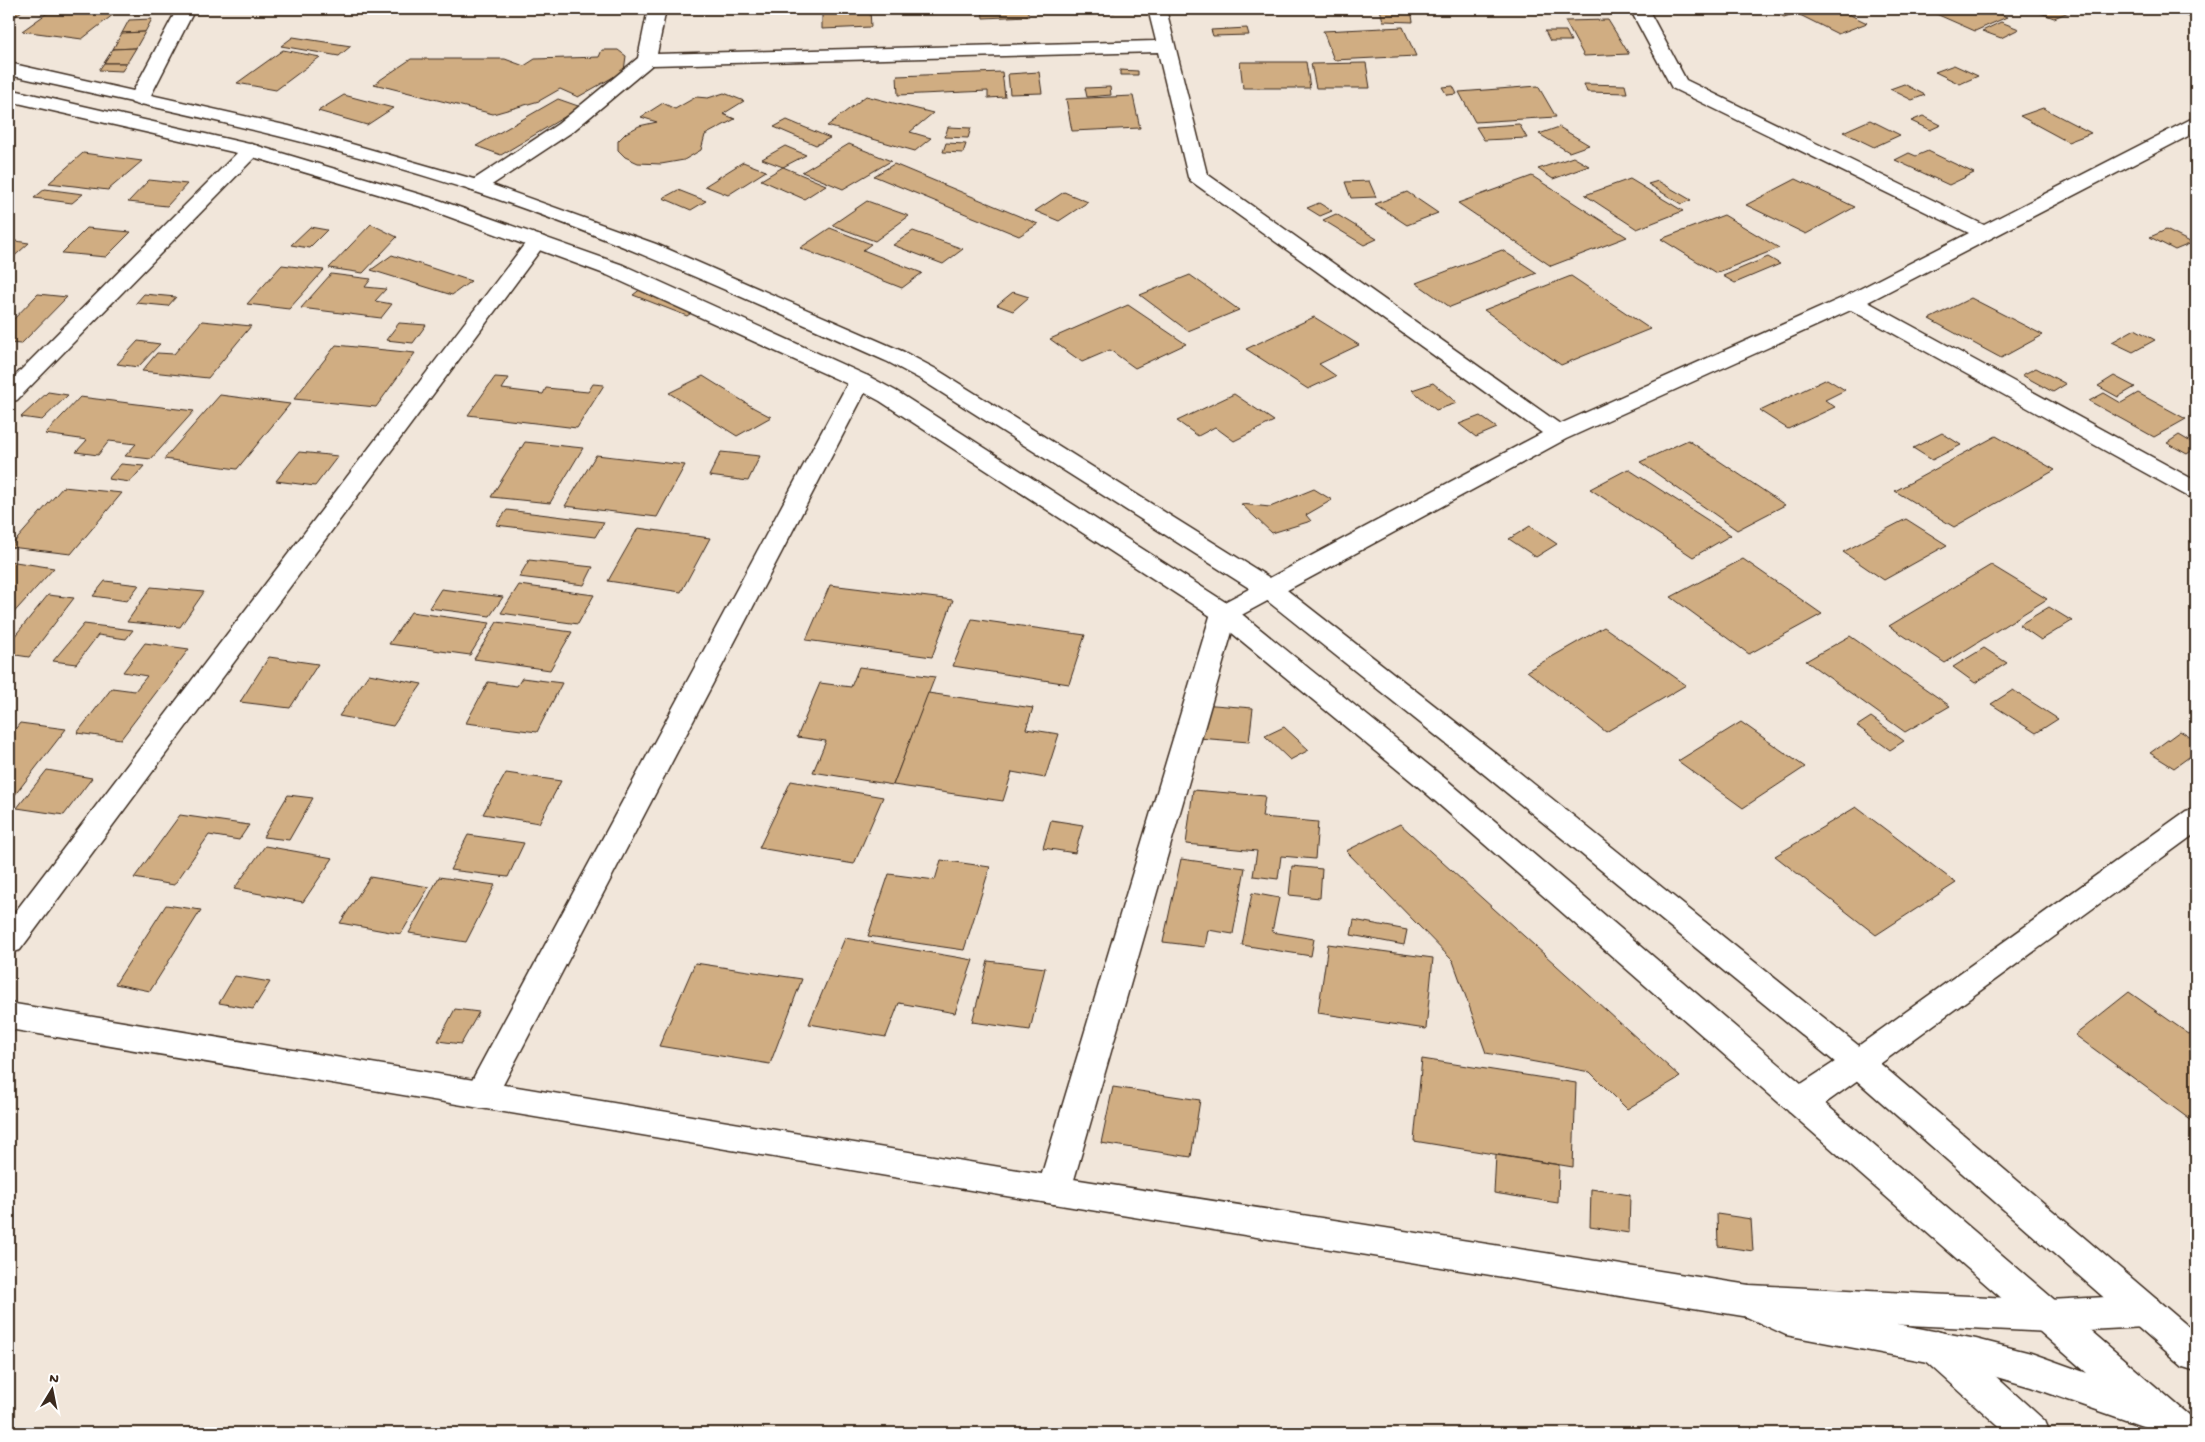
<svg xmlns="http://www.w3.org/2000/svg" width="2205" height="1442" font-family="'Gochi Hand',sans-serif">
<style>
.building{fill:#d0ad82;stroke:#3b2a1e}
.lines{fill:none;stroke-linecap:round;stroke-linejoin:round}
.minor-casing{stroke:#3b2a1e;stroke-width:3}
.tertiary-casing{stroke:#3b2a1e;stroke-width:3}
.primary-casing{stroke:#3b2a1e;stroke-width:3}
.minor{fill:#fff;fill-rule:evenodd}
.tertiary{fill:#fff;fill-rule:evenodd}
.primary{fill:#fff;fill-rule:evenodd}
</style>
<rect width="100%" height="100%" fill="#f1e6da"/>
<filter id="ink" filterUnits="userSpaceOnUse"><feTurbulence type="fractalNoise" baseFrequency=".02" numOctaves="2"/><feDisplacementMap in="SourceGraphic" scale="10" xChannelSelector="R" yChannelSelector="G"/><feConvolveMatrix kernelMatrix="1 2 1 2 8 2 1 2 1" color-interpolation-filters="sRGB"/></filter>
<g filter="url(#ink)">
<g class="building">
<path d="M 9,9 L 24,9 L 9,22 Z"/>
<path d="M 53,9 L 72,9 L 114,14 L 82,39 L 22,31 Z"/>
<path d="M 136,9 L 155,9 L 153,13 L 133,14 Z"/>
<path d="M 822,9 L 870,9 L 871,27 L 822,29 Z"/>
<path d="M 930,9 L 956,9 L 956,11 L 931,11 Z"/>
<path d="M 982,9 L 1027,9 L 1029,16 L 983,18 Z"/>
<path d="M 1091,9 L 1115,9 L 1115,12 L 1091,13 Z"/>
<path d="M 1380,9 L 1411,9 L 1413,22 L 1383,21 Z"/>
<path d="M 1768,9 L 1808,9 L 1784,17 Z"/>
<path d="M 1819,9 L 1838,9 L 1867,23 L 1838,34 L 1800,15 Z"/>
<path d="M 1945,9 L 1988,9 L 2007,17 L 1975,31 L 1934,13 Z"/>
<path d="M 2040,9 L 2076,9 L 2054,18 L 2035,11 Z"/>
<path d="M 152,19 L 145,32 L 122,33 L 129,20 Z"/>
<path d="M 1608,20 L 1629,54 L 1584,56 L 1565,21 Z"/>
<path d="M 2001,22 L 2019,29 L 2001,38 L 1982,31 Z"/>
<path d="M 1403,27 L 1416,56 L 1334,60 L 1323,31 Z"/>
<path d="M 1247,28 L 1249,35 L 1213,36 L 1211,30 Z"/>
<path d="M 1545,31 L 1566,31 L 1571,41 L 1550,41 Z"/>
<path d="M 145,32 L 136,48 L 113,49 L 122,33 Z"/>
<path d="M 293,37 L 351,46 L 339,56 L 281,46 Z"/>
<path d="M 136,48 L 127,63 L 104,63 L 113,49 Z"/>
<path d="M 283,50 L 320,57 L 276,90 L 237,83 Z"/>
<path d="M 602,50 L 618,50 L 626,56 L 624,71 L 578,97 L 560,89 L 539,101 L 493,114 L 374,84 L 411,59 L 505,59 L 524,66 L 535,59 L 599,57 Z"/>
<path d="M 1240,62 L 1306,62 L 1310,88 L 1243,88 Z"/>
<path d="M 104,63 L 127,63 L 122,71 L 99,70 Z"/>
<path d="M 1366,63 L 1370,88 L 1316,88 L 1311,64 Z"/>
<path d="M 1954,65 L 1978,76 L 1960,84 L 1935,72 Z"/>
<path d="M 1120,70 L 1138,71 L 1138,75 L 1120,75 Z"/>
<path d="M 1002,72 L 1005,97 L 988,98 L 988,91 L 898,95 L 897,76 Z"/>
<path d="M 1039,72 L 1042,93 L 1010,94 L 1008,74 Z"/>
<path d="M 1584,84 L 1625,85 L 1627,93 L 1587,92 Z"/>
<path d="M 1904,84 L 1925,95 L 1912,100 L 1890,89 Z"/>
<path d="M 1453,86 L 1457,94 L 1447,95 L 1442,87 Z"/>
<path d="M 1538,86 L 1556,117 L 1475,122 L 1459,92 Z"/>
<path d="M 1110,87 L 1111,95 L 1087,97 L 1085,88 Z"/>
<path d="M 724,93 L 744,101 L 723,114 L 735,119 L 705,135 L 701,150 L 684,160 L 661,164 L 638,163 L 625,157 L 618,150 L 618,141 L 626,133 L 639,126 L 657,122 L 641,117 L 663,103 L 675,109 L 696,97 L 708,98 Z"/>
<path d="M 344,95 L 393,108 L 367,125 L 318,111 Z"/>
<path d="M 866,96 L 933,113 L 910,132 L 931,138 L 915,151 L 827,126 Z"/>
<path d="M 1133,96 L 1140,128 L 1072,131 L 1066,99 Z"/>
<path d="M 558,99 L 581,107 L 501,155 L 476,146 Z"/>
<path d="M 2043,108 L 2091,133 L 2068,142 L 2020,116 Z"/>
<path d="M 1923,116 L 1941,125 L 1930,130 L 1911,121 Z"/>
<path d="M 787,120 L 830,138 L 816,145 L 774,127 Z"/>
<path d="M 1870,120 L 1900,135 L 1874,147 L 1843,132 Z"/>
<path d="M 1519,124 L 1527,138 L 1484,140 L 1476,127 Z"/>
<path d="M 948,127 L 971,128 L 968,138 L 945,137 Z"/>
<path d="M 1559,127 L 1589,145 L 1569,152 L 1539,134 Z"/>
<path d="M 946,143 L 966,144 L 963,153 L 943,152 Z"/>
<path d="M 849,144 L 891,161 L 843,189 L 802,172 Z"/>
<path d="M 785,146 L 806,155 L 783,167 L 762,159 Z"/>
<path d="M 1928,151 L 1974,173 L 1949,185 L 1895,160 L 1909,153 L 1916,156 Z"/>
<path d="M 83,153 L 142,161 L 108,190 L 49,183 Z"/>
<path d="M 1573,157 L 1589,166 L 1553,179 L 1538,169 Z"/>
<path d="M 743,162 L 766,171 L 728,195 L 705,186 Z"/>
<path d="M 894,164 L 1038,224 L 1019,236 L 874,176 Z"/>
<path d="M 783,167 L 826,185 L 804,199 L 761,180 Z"/>
<path d="M 1532,176 L 1627,237 L 1551,266 L 1458,203 Z"/>
<path d="M 1630,179 L 1683,211 L 1637,229 L 1585,195 Z"/>
<path d="M 1796,179 L 1855,207 L 1806,234 L 1746,205 Z"/>
<path d="M 149,180 L 187,184 L 167,206 L 128,202 Z"/>
<path d="M 1369,181 L 1376,197 L 1351,198 L 1345,182 Z"/>
<path d="M 1658,181 L 1691,200 L 1681,204 L 1648,184 Z"/>
<path d="M 45,189 L 83,194 L 72,203 L 34,198 Z"/>
<path d="M 678,190 L 706,201 L 691,210 L 663,198 Z"/>
<path d="M 1064,192 L 1088,202 L 1059,221 L 1035,211 Z"/>
<path d="M 1407,192 L 1438,213 L 1407,225 L 1375,204 Z"/>
<path d="M 867,201 L 909,216 L 875,241 L 832,225 Z"/>
<path d="M 1319,203 L 1332,211 L 1320,216 L 1307,208 Z"/>
<path d="M 1336,214 L 1377,239 L 1364,245 L 1323,220 Z"/>
<path d="M 1724,215 L 1779,248 L 1716,273 L 1661,239 Z"/>
<path d="M 371,224 L 397,237 L 363,273 L 329,268 Z"/>
<path d="M 310,227 L 327,230 L 309,248 L 291,245 Z"/>
<path d="M 87,228 L 131,232 L 106,257 L 62,253 Z"/>
<path d="M 830,228 L 871,244 L 863,250 L 922,273 L 902,288 L 800,248 Z"/>
<path d="M 2166,230 L 2192,243 L 2175,250 L 2150,237 Z"/>
<path d="M 913,231 L 963,249 L 943,264 L 893,245 Z"/>
<path d="M 9,240 L 29,243 L 9,261 Z"/>
<path d="M 1502,250 L 1537,273 L 1450,307 L 1416,283 Z"/>
<path d="M 392,255 L 471,281 L 452,295 L 371,270 Z"/>
<path d="M 1768,257 L 1780,264 L 1735,283 L 1723,276 Z"/>
<path d="M 282,265 L 324,270 L 289,309 L 247,304 Z"/>
<path d="M 331,274 L 371,279 L 365,287 L 386,289 L 375,301 L 392,304 L 381,318 L 301,308 Z"/>
<path d="M 1190,275 L 1239,310 L 1188,331 L 1140,295 Z"/>
<path d="M 1571,276 L 1650,329 L 1561,365 L 1484,310 Z"/>
<path d="M 642,288 L 697,309 L 687,316 L 633,295 Z"/>
<path d="M 1013,292 L 1029,297 L 1013,311 L 997,305 Z"/>
<path d="M 38,294 L 67,297 L 21,344 L 9,343 L 9,324 Z"/>
<path d="M 144,294 L 176,297 L 168,306 L 136,303 Z"/>
<path d="M 1971,298 L 2043,335 L 2001,358 L 1929,319 Z"/>
<path d="M 1128,305 L 1186,344 L 1135,368 L 1110,350 L 1082,362 L 1050,339 Z"/>
<path d="M 1314,317 L 1359,345 L 1319,364 L 1336,376 L 1308,389 L 1246,349 Z"/>
<path d="M 202,321 L 251,326 L 208,378 L 142,371 L 157,353 L 174,354 Z"/>
<path d="M 399,323 L 426,325 L 413,343 L 386,340 Z"/>
<path d="M 2135,329 L 2155,340 L 2133,352 L 2112,342 Z"/>
<path d="M 138,341 L 160,344 L 138,367 L 117,364 Z"/>
<path d="M 336,345 L 415,353 L 376,407 L 294,399 Z"/>
<path d="M 2036,368 L 2066,384 L 2053,392 L 2022,375 Z"/>
<path d="M 703,376 L 754,408 L 771,417 L 737,436 L 669,393 Z"/>
<path d="M 2114,376 L 2135,387 L 2118,397 L 2098,386 Z"/>
<path d="M 495,377 L 509,378 L 502,389 L 543,394 L 546,388 L 588,392 L 593,384 L 604,385 L 577,428 L 468,415 Z"/>
<path d="M 1827,379 L 1845,390 L 1825,400 L 1835,407 L 1788,429 L 1760,411 Z"/>
<path d="M 1433,383 L 1457,403 L 1436,410 L 1412,390 Z"/>
<path d="M 48,392 L 68,395 L 42,420 L 21,417 Z"/>
<path d="M 2104,393 L 2121,403 L 2138,393 L 2186,419 L 2154,437 L 2089,401 Z"/>
<path d="M 1234,394 L 1274,421 L 1234,441 L 1215,427 L 1198,436 L 1177,421 Z"/>
<path d="M 220,395 L 290,404 L 237,469 L 164,459 Z"/>
<path d="M 80,397 L 194,411 L 151,459 L 125,456 L 136,444 L 109,441 L 98,455 L 76,452 L 87,440 L 45,434 Z"/>
<path d="M 1480,416 L 1497,428 L 1476,437 L 1459,424 Z"/>
<path d="M 1942,433 L 1961,445 L 1932,460 L 1913,448 Z"/>
<path d="M 2179,435 L 2196,445 L 2196,448 L 2187,454 L 2167,443 Z"/>
<path d="M 1996,436 L 2055,470 L 1954,527 L 1895,491 Z"/>
<path d="M 1688,440 L 1785,505 L 1737,530 L 1640,462 Z"/>
<path d="M 525,442 L 583,448 L 550,503 L 491,497 Z"/>
<path d="M 299,452 L 338,456 L 315,486 L 276,481 Z"/>
<path d="M 721,452 L 760,456 L 748,481 L 709,476 Z"/>
<path d="M 596,455 L 685,465 L 657,517 L 565,506 Z"/>
<path d="M 121,464 L 144,466 L 130,482 L 108,479 Z"/>
<path d="M 1628,469 L 1731,535 L 1693,557 L 1590,489 Z"/>
<path d="M 63,487 L 122,493 L 71,554 L 10,547 Z"/>
<path d="M 1314,489 L 1332,500 L 1306,515 L 1311,521 L 1272,533 L 1241,504 L 1270,507 Z"/>
<path d="M 507,510 L 604,522 L 595,537 L 496,525 Z"/>
<path d="M 1906,519 L 1947,545 L 1884,580 L 1843,552 Z"/>
<path d="M 1530,526 L 1557,544 L 1536,557 L 1509,539 Z"/>
<path d="M 638,528 L 710,538 L 681,592 L 608,581 Z"/>
<path d="M 1743,559 L 1822,614 L 1749,654 L 1671,597 Z"/>
<path d="M 529,560 L 593,567 L 584,585 L 519,577 Z"/>
<path d="M 9,561 L 54,568 L 9,618 Z"/>
<path d="M 1991,565 L 2047,599 L 1945,663 L 1889,626 Z"/>
<path d="M 105,581 L 139,585 L 127,601 L 93,596 Z"/>
<path d="M 519,585 L 594,595 L 578,624 L 501,613 Z"/>
<path d="M 830,585 L 953,600 L 932,657 L 806,640 Z"/>
<path d="M 151,587 L 204,592 L 180,627 L 127,622 Z"/>
<path d="M 441,589 L 503,597 L 490,616 L 429,608 Z"/>
<path d="M 48,595 L 74,598 L 29,657 L 9,654 L 9,643 Z"/>
<path d="M 2049,607 L 2072,621 L 2041,640 L 2019,625 Z"/>
<path d="M 411,612 L 490,623 L 470,655 L 389,644 Z"/>
<path d="M 972,619 L 1085,635 L 1069,684 L 953,666 Z"/>
<path d="M 497,622 L 572,632 L 550,670 L 474,659 Z"/>
<path d="M 84,624 L 133,630 L 126,639 L 98,635 L 76,664 L 53,661 Z"/>
<path d="M 1604,627 L 1686,685 L 1606,732 L 1527,671 Z"/>
<path d="M 1850,636 L 1950,706 L 1905,732 L 1806,661 Z"/>
<path d="M 145,643 L 189,649 L 121,739 L 77,733 L 112,688 L 135,691 L 147,676 L 123,672 Z"/>
<path d="M 1984,648 L 2007,663 L 1975,683 L 1953,667 Z"/>
<path d="M 269,657 L 318,664 L 290,708 L 240,702 Z"/>
<path d="M 859,667 L 935,677 L 893,785 L 813,772 L 826,741 L 797,737 L 820,683 L 851,687 Z"/>
<path d="M 369,674 L 422,684 L 393,726 L 339,716 Z"/>
<path d="M 522,678 L 562,683 L 537,732 L 466,723 L 488,682 L 517,686 Z"/>
<path d="M 2013,690 L 2058,719 L 2036,733 L 1991,704 Z"/>
<path d="M 928,693 L 1033,708 L 1026,729 L 1059,734 L 1045,778 L 1012,772 L 1003,801 L 893,785 Z"/>
<path d="M 1201,704 L 1253,708 L 1249,742 L 1198,738 Z"/>
<path d="M 1871,717 L 1904,741 L 1890,750 L 1857,726 Z"/>
<path d="M 1741,722 L 1805,767 L 1743,808 L 1678,761 Z"/>
<path d="M 20,723 L 66,729 L 14,796 L 9,796 L 9,737 Z"/>
<path d="M 1284,727 L 1309,750 L 1290,760 L 1265,736 Z"/>
<path d="M 2180,731 L 2196,741 L 2196,752 L 2174,768 L 2150,753 Z"/>
<path d="M 47,770 L 92,778 L 64,815 L 17,808 Z"/>
<path d="M 506,773 L 561,781 L 539,823 L 483,814 Z"/>
<path d="M 791,781 L 883,797 L 854,864 L 759,848 Z"/>
<path d="M 1193,790 L 1265,796 L 1262,817 L 1318,822 L 1315,859 L 1281,856 L 1278,879 L 1253,876 L 1257,851 L 1186,844 Z"/>
<path d="M 288,795 L 313,798 L 289,840 L 263,837 Z"/>
<path d="M 1856,807 L 1956,883 L 1876,935 L 1775,856 Z"/>
<path d="M 180,815 L 249,825 L 239,840 L 209,835 L 174,885 L 134,878 Z"/>
<path d="M 1051,820 L 1083,825 L 1075,853 L 1043,848 Z"/>
<path d="M 1400,824 L 1680,1077 L 1627,1109 L 1590,1072 L 1486,1053 L 1453,961 L 1346,851 Z"/>
<path d="M 468,835 L 524,843 L 508,877 L 450,870 Z"/>
<path d="M 265,846 L 333,858 L 303,902 L 234,889 Z"/>
<path d="M 1181,859 L 1245,868 L 1233,934 L 1208,930 L 1205,947 L 1163,942 Z"/>
<path d="M 941,860 L 990,867 L 964,950 L 868,936 L 889,874 L 935,880 Z"/>
<path d="M 1292,866 L 1322,869 L 1320,898 L 1289,895 Z"/>
<path d="M 370,877 L 429,887 L 401,934 L 340,923 Z"/>
<path d="M 439,877 L 495,885 L 466,942 L 409,933 Z"/>
<path d="M 1252,893 L 1279,898 L 1272,932 L 1314,939 L 1311,956 L 1242,945 Z"/>
<path d="M 166,905 L 201,910 L 150,991 L 115,984 Z"/>
<path d="M 1354,920 L 1407,930 L 1404,945 L 1351,935 Z"/>
<path d="M 845,938 L 973,960 L 955,1013 L 899,1003 L 886,1037 L 809,1024 Z"/>
<path d="M 1328,944 L 1433,958 L 1426,1029 L 1318,1013 Z"/>
<path d="M 988,961 L 1045,968 L 1030,1030 L 972,1022 Z"/>
<path d="M 695,963 L 802,979 L 770,1064 L 659,1046 Z"/>
<path d="M 235,976 L 270,982 L 253,1009 L 219,1003 Z"/>
<path d="M 2129,992 L 2196,1039 L 2196,1124 L 2075,1035 Z"/>
<path d="M 455,1009 L 479,1012 L 461,1044 L 438,1041 Z"/>
<path d="M 1422,1059 L 1576,1083 L 1573,1167 L 1414,1141 Z"/>
<path d="M 1113,1087 L 1200,1100 L 1191,1157 L 1101,1143 Z"/>
<path d="M 1496,1155 L 1559,1165 L 1558,1203 L 1494,1193 Z"/>
<path d="M 1591,1189 L 1630,1195 L 1629,1233 L 1590,1227 Z"/>
<path d="M 1717,1214 L 1751,1219 L 1753,1251 L 1718,1246 Z"/>
</g>
<g class="lines">
<g class="minor-casing">
<g id="minor">
<path d="M 177,9 L 195,9 L 149,99 L 146,103 L 139,105 L 132,103 L 129,99 Z"/>
<path d="M 648,9 L 666,9 L 657,54 L 1156,41 L 1148,9 L 1166,9 L 1207,174 L 1560,424 L 1844,297 L 1969,233 L 1672,88 L 1630,9 L 1648,9 L 1686,80 L 1984,225 L 2189,120 L 2196,118 L 2196,132 L 1868,302 L 2196,481 L 2196,498 L 2187,496 L 1851,310 L 1566,439 L 1236,618 L 1071,1190 L 1066,1200 L 1054,1204 L 1042,1200 L 1037,1190 L 1211,613 L 1215,607 L 1542,433 L 1191,181 L 1188,177 L 1158,52 L 652,65 L 572,132 L 484,190 L 477,192 L 470,190 L 467,186 L 470,182 L 558,124 L 638,58 Z"/>
<path d="M 2178,9 L 2196,9 L 2196,18 L 2181,13 Z"/>
<path d="M 251,144 L 258,146 L 261,150 L 258,154 L 17,400 L 9,402 L 9,382 L 244,146 Z"/>
<path d="M 537,235 L 544,237 L 547,241 L 544,245 L 20,950 L 9,954 L 9,920 L 530,237 Z"/>
<path d="M 860,374 L 868,376 L 871,381 L 493,1104 L 481,1108 L 469,1104 L 465,1095 L 469,1086 L 849,381 L 852,376 Z"/>
<path d="M 2196,808 L 2196,833 L 1869,1072 L 1813,1112 L 1801,1115 L 1789,1112 L 1785,1102 L 1789,1092 L 1847,1054 L 2186,811 Z"/>
<path d="M 1937,1331 L 1950,1335 L 2045,1421 L 2050,1433 L 2006,1433 L 1924,1359 L 1919,1347 L 1924,1335 Z"/>
</g>
</g>
<g class="tertiary-casing">
<path id="tertiary" d="M 9,1003 L 1054,1176 L 1749,1285 L 2049,1300 L 2145,1295 L 2158,1300 L 2163,1311 L 2158,1322 L 2145,1327 L 2049,1332 L 1749,1317 L 1054,1204 L 9,1029 Z"/>
</g>
<g class="primary-casing">
<g id="primary">
<path d="M 9,63 L 289,126 L 484,182 L 656,244 L 904,352 L 936,369 L 1278,583 L 1494,752 L 1869,1054 L 2196,1333 L 2196,1371 L 2183,1367 L 1847,1072 L 1474,766 L 1260,595 L 920,379 L 888,362 C 750,301 613,237 470,190 C 319,141 163,109 9,75 Z"/>
<path d="M 9,89 L 258,146 L 439,200 L 623,265 L 868,376 L 896,391 L 1233,607 L 1447,780 L 2196,1421 L 2196,1433 L 2156,1433 L 2151,1429 L 2031,1387 L 1976,1371 L 1786,1335 L 1736,1312 L 1731,1301 L 1736,1290 L 1749,1285 L 1791,1304 L 1976,1339 L 2031,1353 L 2087,1373 L 1427,794 L 1215,619 L 880,401 L 852,386 L 607,275 L 425,208 L 246,155 L 9,101 Z"/>
</g>
</g>
<use href="#minor" class="minor"/>
<use href="#tertiary" class="tertiary"/>
<use href="#primary" class="primary"/>
</g>
</g>
<rect width="2205" height="1442" fill="none" stroke="#fff" stroke-width="30"/>
<rect x="15" y="15" width="2175" height="1412" fill="none" stroke="#3b2a1e" stroke-width="2" filter="url(#ink)"/>
<g transform="translate(52 1390) rotate(10)" stroke="#ffffff" stroke-width="4" paint-order="stroke">
<path d="M0-4L9 19L0 12L-9 19Z" fill="#3b2a1e"/>
<text y="-8" font-size="14" font-weight="bold" text-anchor="middle" fill="#3b2a1e">N</text>
</g>
</svg>
